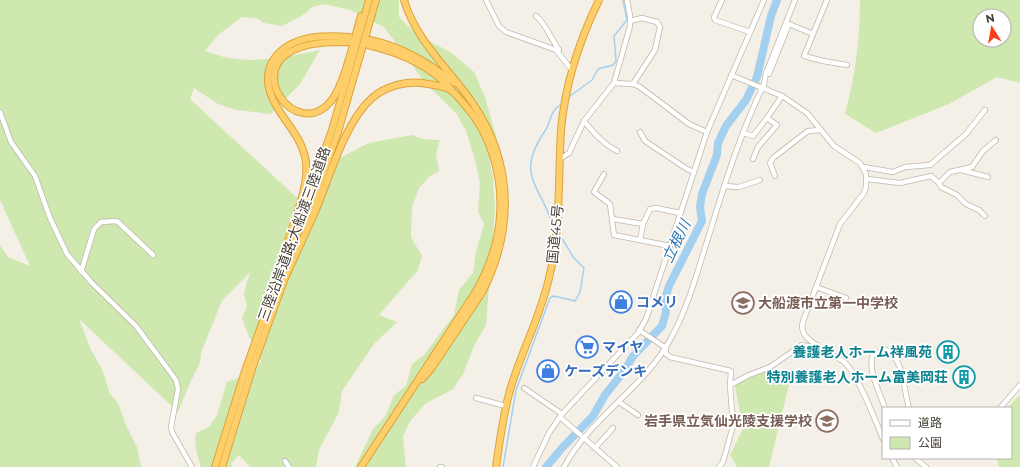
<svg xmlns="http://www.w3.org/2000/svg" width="1020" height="467" font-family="Montserrat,'Noto Sans JP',sans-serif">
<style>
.green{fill:#cee8b0;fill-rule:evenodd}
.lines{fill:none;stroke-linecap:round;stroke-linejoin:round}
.stream{stroke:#a4d0f0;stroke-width:1.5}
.river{stroke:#a4d0f0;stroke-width:8}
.minor-casing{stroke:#bfb8aa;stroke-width:6}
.highway-casing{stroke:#dda338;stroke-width:8}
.minor{stroke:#fff;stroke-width:4.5}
.highway{stroke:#fdce69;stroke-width:6}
.labels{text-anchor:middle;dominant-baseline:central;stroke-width:3.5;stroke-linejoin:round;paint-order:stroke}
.street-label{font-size:14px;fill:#474136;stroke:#fff}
.shop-label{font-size:14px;font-weight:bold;fill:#366cbe;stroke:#fff;text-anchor:start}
.education-label{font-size:14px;font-weight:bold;fill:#785e54;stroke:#fff;text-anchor:start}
.culture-label{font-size:14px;font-weight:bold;fill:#0d838f;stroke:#fff;text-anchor:end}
.water-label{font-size:15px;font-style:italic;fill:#2f79b3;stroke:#fff}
</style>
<rect width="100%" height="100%" fill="#f4f0e7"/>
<g class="green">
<path d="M 0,0 L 399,0 L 399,17 L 416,34 L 450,52 L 474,72 L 485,97 L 501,154 L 489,158 L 493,177 L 495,210 L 486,325 L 475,344 L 463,374 L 453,389 L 425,404 L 411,420 L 403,436 L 406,467 L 355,467 L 373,429 L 385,417 L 394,395 L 406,386 L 412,364 L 424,355 L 454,315 L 459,290 L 473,273 L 476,252 L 484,224 L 478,211 L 480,183 L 475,160 L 466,131 L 456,113 L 426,84 L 384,27 L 350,10 L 325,4 L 312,7 L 303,15 L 282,26 L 264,23 L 256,18 L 242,17 L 218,35 L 205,51 C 245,67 279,58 320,50 L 300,84 L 271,114 L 236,110 L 218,104 L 194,88 L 190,99 L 306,206 L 313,188 L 338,159 L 357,149 L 369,143 L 412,135 L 423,139 L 440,140 L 436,154 L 439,171 L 430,176 L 419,188 L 412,207 L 411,237 L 422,256 L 418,270 L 379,315 L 397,322 L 374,344 L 342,391 L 339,412 L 319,450 L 316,467 L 250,467 L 239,455 L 231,463 L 232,467 L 201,467 C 197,455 194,445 196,433 L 209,427 L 217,415 L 227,382 L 250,374 L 261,362 L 259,352 L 249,337 L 242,318 L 247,307 L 244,293 L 250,272 L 222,301 L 201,353 L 200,363 L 190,383 L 178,412 L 79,319 L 91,350 L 102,369 L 110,394 L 118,403 L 126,425 L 137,447 L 141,467 L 0,467 L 0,245 L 8,257 L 30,266 L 0,200 Z"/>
<path d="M 860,0 L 1020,0 L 1020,83 L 997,77 L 949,104 L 876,133 L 845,114 C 855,76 860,40 860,0 ZM 980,16 L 1004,16 L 1004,40 L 980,40 Z"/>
<path d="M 762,368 L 791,376 L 769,467 L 737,467 L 730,455 L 743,429 L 735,386 Z"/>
<path d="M 1020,395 L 1020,467 L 999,467 L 997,458 L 1011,458 L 1011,408 L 1007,408 Z"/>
</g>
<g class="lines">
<g class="stream">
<path d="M 570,96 L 592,80 L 598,69 L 613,65 L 616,61 L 614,36 L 627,20 L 623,0"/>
<path d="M 553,225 C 539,183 515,175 545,131 C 552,121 548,114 560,105"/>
<path d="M 503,467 L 516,390 L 550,298 L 554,296 L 575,301 L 580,292 L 584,268 L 574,258 L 561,237"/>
</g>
<path class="river" d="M 546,467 L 562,448 L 593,416 L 605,395 L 625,370 L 633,356 L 662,326 L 666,312 L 665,299 L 669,286 L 702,221 L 700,207 L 702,194 L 717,155 L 718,143 L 726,126 L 746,100 L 757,77 L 771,16 L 777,0"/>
<g class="minor-casing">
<g id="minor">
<path d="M 486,0 L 499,26 L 506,32 L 556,50 L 572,70"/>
<path d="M 722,0 L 714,17 L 715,20 L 750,32"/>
<path d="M 827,0 L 804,56 L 823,61 L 847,65"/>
<path d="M 536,16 C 546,24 551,39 559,50"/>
<path d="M 630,21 L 642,18 L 657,22 L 660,27 L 655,50 L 633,84"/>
<path d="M 769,74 L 789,24 L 813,34"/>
<path d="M 731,75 L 782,96 L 807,113 L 834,146 L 860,163 L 866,174 L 866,187 L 864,193 L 840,224 L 805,316 C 803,321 801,326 803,331 C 806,343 834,354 844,362 C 857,372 876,422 883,439"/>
<path d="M 614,83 L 633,84 L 640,87 L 689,124 L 707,132"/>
<path d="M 0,112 L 11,142 L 35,176 L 50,218 L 67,254 L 92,283 L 136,326 L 176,380 L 178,389 L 171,427 L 172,432 L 192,467"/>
<path d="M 584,121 C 594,133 603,144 617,151"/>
<path d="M 640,132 L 645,141 L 687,169 L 694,172"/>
<path d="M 743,133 L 753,136 L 767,118"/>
<path d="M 560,159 L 569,153 L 584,121 L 614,83 L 630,26 L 630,16 L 627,0"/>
<path d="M 753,159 L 758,147 L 777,125 L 767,118 L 782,96"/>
<path d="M 864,167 L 893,172 L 905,167 L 930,165 L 966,134 L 985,110"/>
<path d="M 961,170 L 988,177"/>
<path d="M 604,174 L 594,192 L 610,204 L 614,235 L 670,246"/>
<path d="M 775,176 L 770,163 L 773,158 L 808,131 L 821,130"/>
<path d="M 867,179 L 900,183 L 931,176 L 939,183 L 950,172 L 972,167 L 983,151 L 996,140"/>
<path d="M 939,183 L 941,187 L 957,195 L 966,204 L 979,210 L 985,216"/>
<path d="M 724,186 L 739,187 L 760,180"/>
<path d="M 613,219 L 643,224"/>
<path d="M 640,240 L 643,224 L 650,209 L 656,208 L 680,213"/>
<path d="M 81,272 L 94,229 L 101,222 L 117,221 L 153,255"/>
<path d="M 816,287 L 846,298"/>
<path d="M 639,330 L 666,348"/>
<path d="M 666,348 L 666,354 L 670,357 L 731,371 L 730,385 L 749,375 L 770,367 L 802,345 L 821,349"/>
<path d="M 524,388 L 562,414"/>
<path d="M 476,398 L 506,406"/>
<path d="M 619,402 L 638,415"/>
<path d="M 885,408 C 880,393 867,370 873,354 L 886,350 C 905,360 903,389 909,408"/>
<path d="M 1000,408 L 1020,385"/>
<path d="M 560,417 L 617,467"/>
<path d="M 595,448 L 613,428"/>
<path d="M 892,458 L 897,467"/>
<path d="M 915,458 L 926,467"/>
<path d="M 285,461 L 289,467"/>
<path d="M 440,467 L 442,467"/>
<path d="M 533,467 L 549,433 L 562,414 L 638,333 L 646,319 L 707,132 L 764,0"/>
<path d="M 564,467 C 590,418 643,389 670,340 C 689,306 698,269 710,232 C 725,182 741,132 764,84 L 766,73 L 795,0"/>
<path d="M 719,467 L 723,462 L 733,426 L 730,385"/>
</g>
</g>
<g class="highway-casing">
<g id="highway">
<path d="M 404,0 C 414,35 441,62 463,90 C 512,152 517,222 483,291 L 431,369 L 422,379"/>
<path d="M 370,40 C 403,47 428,63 455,83"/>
<path d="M 349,42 C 333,42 316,42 301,47 C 240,67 297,143 331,101 C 345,83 354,39 361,16"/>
<path d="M 368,45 C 398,52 430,65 451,89"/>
<path d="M 304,227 L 338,132 L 376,0"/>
<path d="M 286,248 C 293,222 309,188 306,162 C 302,134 280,119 271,95 C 267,84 267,72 272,62 C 288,35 322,35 349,37"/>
<path d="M 285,278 C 295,256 305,234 315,212 C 329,179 345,122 371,99 C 386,85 409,80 428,84 C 434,85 443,86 449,89 C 454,92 460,99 464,104 C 491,133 503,177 500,216 C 498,244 489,269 475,293 L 361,467"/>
<path d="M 215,467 L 246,368 L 332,130 L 369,0"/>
<path d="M 222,467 L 252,369 L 286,275"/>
<path d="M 496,467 C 500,440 503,413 511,387 C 522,350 541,315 549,278 C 561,229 558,180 561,130 C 565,85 579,41 599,0"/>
</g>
</g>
<use href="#minor" class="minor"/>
<use href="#highway" class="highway"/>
</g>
<defs>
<g id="shop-ring" transform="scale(1.15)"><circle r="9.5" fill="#fff" stroke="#3f7fe0" stroke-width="1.5"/><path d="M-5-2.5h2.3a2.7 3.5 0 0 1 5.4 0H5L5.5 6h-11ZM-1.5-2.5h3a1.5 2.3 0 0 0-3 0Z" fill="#3f7fe0"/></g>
<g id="school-ring" transform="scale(1.15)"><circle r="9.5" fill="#fff" stroke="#8d6e63" stroke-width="1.5"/><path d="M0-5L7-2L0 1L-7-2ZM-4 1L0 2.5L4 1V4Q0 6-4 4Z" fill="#8d6e63"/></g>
<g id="supermarket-ring" transform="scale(1.15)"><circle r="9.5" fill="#fff" stroke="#3f7fe0" stroke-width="1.5"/><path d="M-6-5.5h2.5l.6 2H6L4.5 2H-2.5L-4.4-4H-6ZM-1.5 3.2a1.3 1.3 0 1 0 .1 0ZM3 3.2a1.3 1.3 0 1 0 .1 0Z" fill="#3f7fe0"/></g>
<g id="building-ring" transform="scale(1.15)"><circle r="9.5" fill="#fff" stroke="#0f9aa8" stroke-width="1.5"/><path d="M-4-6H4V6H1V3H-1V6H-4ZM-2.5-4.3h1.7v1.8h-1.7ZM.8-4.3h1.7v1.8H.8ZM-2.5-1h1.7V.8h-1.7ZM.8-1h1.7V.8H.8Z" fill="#0f9aa8"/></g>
</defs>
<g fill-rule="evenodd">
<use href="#shop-ring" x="621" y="302"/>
<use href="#school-ring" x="743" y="303"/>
<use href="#supermarket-ring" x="587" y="347"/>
<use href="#building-ring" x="948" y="352"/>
<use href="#shop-ring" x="548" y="371"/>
<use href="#building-ring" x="964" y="377"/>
<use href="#school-ring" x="827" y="421"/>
</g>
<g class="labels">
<g class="street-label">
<text transform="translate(294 234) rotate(-70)">三陸沿岸道路;大船渡三陸道路</text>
<text transform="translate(555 234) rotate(-84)">国道45号</text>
</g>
<g class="shop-label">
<text x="636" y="302">コメリ</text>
<text x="602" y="347">マイヤ</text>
<text x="564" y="371">ケーズデンキ</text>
</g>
<g class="education-label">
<text x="758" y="303">大船渡市立第一中学校</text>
<text x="812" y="421" text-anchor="end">岩手県立気仙光陵支援学校</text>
</g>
<g class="culture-label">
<text x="932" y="352">養護老人ホーム祥風苑</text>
<text x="948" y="377">特別養護老人ホーム富美岡荘</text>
</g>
<g class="water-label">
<text transform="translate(676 241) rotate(-64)">立根川</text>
</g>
</g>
<rect x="882" y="407" width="130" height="52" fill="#ffffff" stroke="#b5b3af"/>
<rect x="890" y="420" width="20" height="6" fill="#ffffff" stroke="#b5b3af"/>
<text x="918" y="427" font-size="12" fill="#474136">道路</text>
<rect x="890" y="437" width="20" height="12" fill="#cee8b0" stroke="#b5b3af"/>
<text x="918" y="447" font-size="12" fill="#474136">公園</text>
<g transform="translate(992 28) rotate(349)"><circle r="19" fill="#ffffff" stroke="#b5b3af"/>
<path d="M0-3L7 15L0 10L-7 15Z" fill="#f93e19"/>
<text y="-6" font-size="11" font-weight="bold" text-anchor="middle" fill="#474136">N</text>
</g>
</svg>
